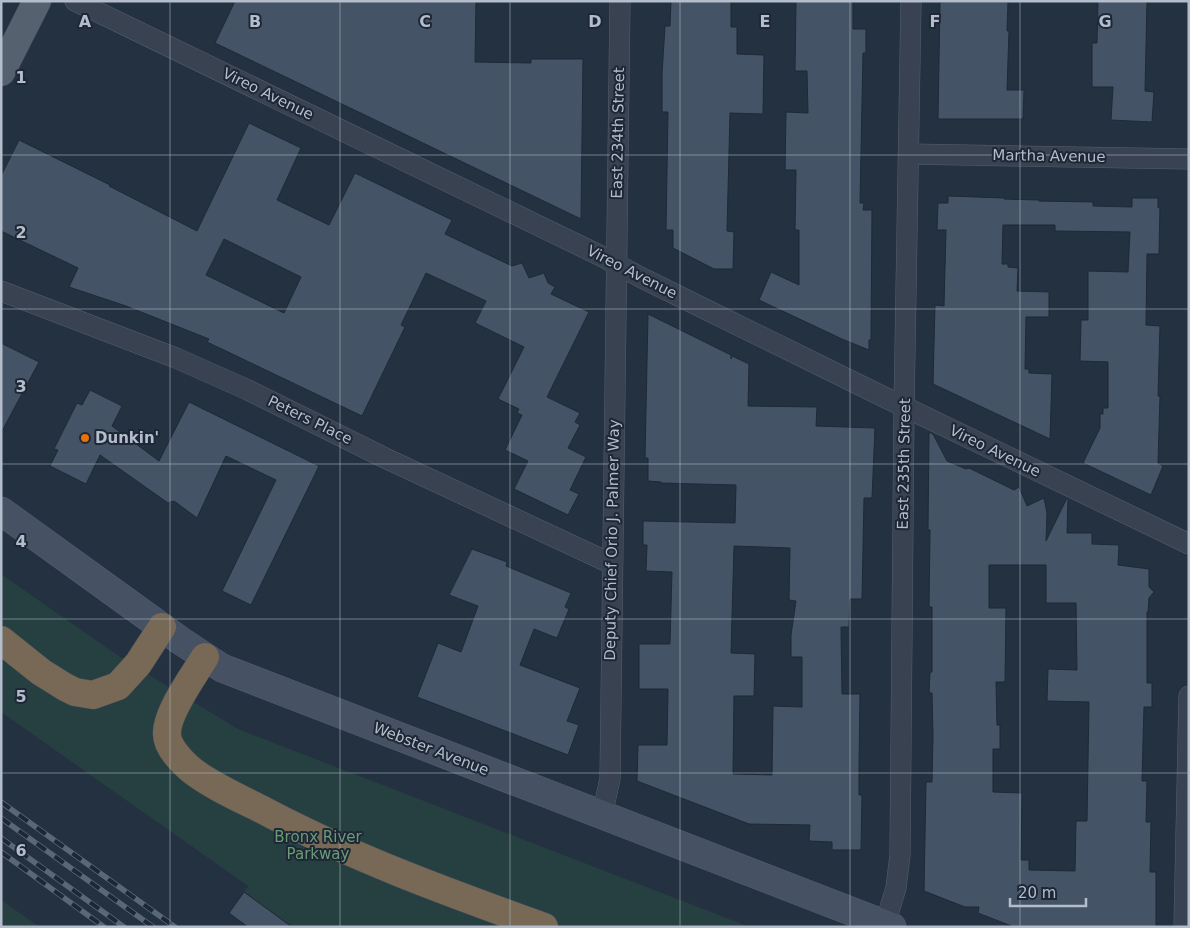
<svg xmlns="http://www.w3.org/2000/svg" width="1190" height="928" font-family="'DejaVu Sans',sans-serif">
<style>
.green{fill:#263f41}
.building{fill:#445365;stroke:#1f2937;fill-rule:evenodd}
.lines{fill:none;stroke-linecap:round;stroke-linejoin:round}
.minor-casing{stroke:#56606e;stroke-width:21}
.secondary-casing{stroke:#56606e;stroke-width:29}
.primary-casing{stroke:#444e5c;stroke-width:29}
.motorway-casing{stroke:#434d5b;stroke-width:29}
.minor{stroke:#384250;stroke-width:20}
.secondary{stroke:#465163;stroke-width:28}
.primary{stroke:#566170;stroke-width:28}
.motorway{stroke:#776955;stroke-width:28}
.rail-casing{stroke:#5a6777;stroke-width:5.5}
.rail{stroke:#1d2735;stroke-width:4;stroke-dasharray:11;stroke-linecap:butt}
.grid{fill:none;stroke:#b4bdcb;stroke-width:1;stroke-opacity:0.55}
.food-dot{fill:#e8710a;stroke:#1d2735;stroke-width:2}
.labels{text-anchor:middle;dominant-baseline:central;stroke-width:4;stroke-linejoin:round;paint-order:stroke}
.street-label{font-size:15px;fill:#b4bdcb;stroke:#1d2735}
.poi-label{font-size:15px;font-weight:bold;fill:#b4bdcb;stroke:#1d2735;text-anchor:start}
.park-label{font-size:15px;fill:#6a9d75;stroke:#1d2735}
.grid-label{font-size:16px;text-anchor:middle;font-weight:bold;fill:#b4bdcb;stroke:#1d2735;stroke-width:4;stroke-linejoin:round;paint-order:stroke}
</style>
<rect width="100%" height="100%" fill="#243140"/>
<g class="green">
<path d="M 1,574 L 123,659 L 238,729 L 750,927 L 292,927 L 244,892 L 248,886 L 1,712 Z"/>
<path d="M 1,900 L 40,927 L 1,927 Z"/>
</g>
<g class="building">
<path d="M 235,1 L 476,1 L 475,62 L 531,63 L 531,59 L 583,59 L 581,219 L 215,43 Z"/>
<path d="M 671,1 L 731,1 L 731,27 L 737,27 L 737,54 L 764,55 L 763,114 L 730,113 L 727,231 L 734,232 L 733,269 L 714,269 L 673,248 L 673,230 L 666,230 L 668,112 L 662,112 L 662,74 L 665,26 L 670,26 Z"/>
<path d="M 796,1 L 853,1 L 853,29 L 866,29 L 866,53 L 863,53 L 860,203 L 864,203 L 863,210 L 872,210 L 871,340 L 869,340 L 869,350 L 842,339 L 759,300 L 771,272 L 799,285 L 799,230 L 795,230 L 796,170 L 785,170 L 786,112 L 808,113 L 807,71 L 795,71 Z"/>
<path d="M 1098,1 L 1147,1 L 1145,91 L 1154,92 L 1152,122 L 1111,120 L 1113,87 L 1092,87 L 1092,43 L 1097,43 Z"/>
<path d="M 940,2 L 1008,2 L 1007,31 L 1009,31 L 1007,90 L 1024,90 L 1023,119 L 938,119 Z"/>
<path d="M 249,123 L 301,148 L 277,200 L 329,225 L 355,173 L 452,220 L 445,234 L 512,266 L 522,263 L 529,278 L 544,273 L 548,283 L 555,287 L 551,294 L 589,312 L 547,397 L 580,413 L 575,422 L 580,425 L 568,448 L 586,457 L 570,490 L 579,494 L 568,515 L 514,489 L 528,461 L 505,450 L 522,415 L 517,413 L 519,409 L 498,399 L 524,347 L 475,323 L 486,301 L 426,273 L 401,325 L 405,327 L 362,416 L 207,342 L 209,339 L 126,306 L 69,287 L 78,268 L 1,231 L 1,176 L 19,140 L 110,185 L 109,186 L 197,231 ZM 224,239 L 301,277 L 284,313 L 206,275 Z"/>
<path d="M 948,196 L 1004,198 L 1004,199 L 1039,200 L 1039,201 L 1093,202 L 1093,206 L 1132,207 L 1132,198 L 1158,198 L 1158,208 L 1160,207 L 1159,254 L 1147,254 L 1146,325 L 1160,326 L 1158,396 L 1160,396 L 1158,463 L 1163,466 L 1151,495 L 1083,463 L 1100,428 L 1100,414 L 1103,414 L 1103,408 L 1108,408 L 1108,362 L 1080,361 L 1081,320 L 1088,320 L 1088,271 L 1128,272 L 1130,232 L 1055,231 L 1055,225 L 1003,225 L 1002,264 L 1008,264 L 1008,267 L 1018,268 L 1017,291 L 1049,292 L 1049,317 L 1026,317 L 1025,369 L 1029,369 L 1029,373 L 1052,374 L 1050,439 L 933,384 L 935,305 L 944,306 L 946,230 L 937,230 L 938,203 L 948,203 Z"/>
<path d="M 648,314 L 731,355 L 731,359 L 732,356 L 749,364 L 748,406 L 817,407 L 816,426 L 875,428 L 872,498 L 864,498 L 862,599 L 850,599 L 849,627 L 841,627 L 842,694 L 860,694 L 859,769 L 859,795 L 862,795 L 861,850 L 832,850 L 832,842 L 809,841 L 810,825 L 749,824 L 637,781 L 638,745 L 667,745 L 668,689 L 639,689 L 639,644 L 670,644 L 672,572 L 646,571 L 647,545 L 643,545 L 643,521 L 735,523 L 736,485 L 661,483 L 661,482 L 648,481 L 648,458 L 645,458 ZM 734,546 L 790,548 L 789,600 L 796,601 L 791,635 L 791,657 L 802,657 L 802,707 L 773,706 L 772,775 L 733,774 L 734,696 L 754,696 L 755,654 L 731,653 Z"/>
<path d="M 1,343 L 39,362 L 1,433 Z"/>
<path d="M 90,390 L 122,406 L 112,426 L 159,461 L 189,402 L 319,466 L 251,605 L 222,591 L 276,480 L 226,456 L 197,518 L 174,501 L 168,503 L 100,455 L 86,484 L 50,466 L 58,450 L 54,449 L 77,403 L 82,405 Z"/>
<path d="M 929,432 L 933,434 L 947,461 L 966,469 L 969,468 L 1014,490 L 1019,487 L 1027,506 L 1044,498 L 1047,513 L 1046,541 L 1067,498 L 1068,499 L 1067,533 L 1092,533 L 1092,544 L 1119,545 L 1118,565 L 1149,569 L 1149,587 L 1154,592 L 1149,598 L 1148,612 L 1147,612 L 1147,683 L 1152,683 L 1152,707 L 1144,707 L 1142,781 L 1147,781 L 1146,822 L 1151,822 L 1150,872 L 1156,872 L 1156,927 L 1014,927 L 978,913 L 979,907 L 965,907 L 924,891 L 926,782 L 932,782 L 933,735 L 932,693 L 929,693 L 930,672 L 932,672 L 932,607 L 929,607 L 930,530 L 928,530 ZM 989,565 L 1046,565 L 1046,603 L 1076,603 L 1077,670 L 1048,669 L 1047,701 L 1089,702 L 1087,821 L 1076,821 L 1075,871 L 1029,870 L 1029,860 L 1021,860 L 1022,793 L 993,792 L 993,749 L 1000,749 L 1000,725 L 997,725 L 996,682 L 1005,682 L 1006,608 L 989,608 Z"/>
<path d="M 472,549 L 507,562 L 506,566 L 571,593 L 565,607 L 569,609 L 557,638 L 534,629 L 520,665 L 580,688 L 567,721 L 579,725 L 568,755 L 417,697 L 438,643 L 461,652 L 478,606 L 449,595 Z"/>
<path d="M 244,892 L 292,927 L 248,927 L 229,913 Z"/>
</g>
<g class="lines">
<g class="minor-casing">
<g id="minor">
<path d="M 75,1 L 599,255 L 642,278 L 886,398 L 1189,544"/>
<path d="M 909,154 L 1189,159"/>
<path d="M 1,291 L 176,358 L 248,390 L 385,458 L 612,564"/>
<path d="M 602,815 L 610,779 L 620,1"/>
<path d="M 885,924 L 896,888 L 900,855 L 904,407 L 911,1"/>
<path d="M 1184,927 L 1189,696"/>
</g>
</g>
<g class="secondary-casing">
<path id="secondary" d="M 1,511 L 181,641 L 222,668 L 892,927"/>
</g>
<g class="primary-casing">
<path id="primary" d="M 1,72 L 37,1"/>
</g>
<g class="motorway-casing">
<g id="motorway">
<path d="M 1,640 L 41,672 L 65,687 L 75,692 L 93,695 L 118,686 L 138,664 L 162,627"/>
<path d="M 205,657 C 194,675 166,713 167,734 C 167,746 180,760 189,768 C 206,783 241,799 261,809 C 353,858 447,892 544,927"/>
</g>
</g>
<use href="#minor" class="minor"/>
<use href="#secondary" class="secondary"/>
<use href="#primary" class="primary"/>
<use href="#motorway" class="motorway"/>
<g class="rail-casing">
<g id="rail">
<path d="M 1,802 L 175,927"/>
<path d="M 1,818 L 153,927"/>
<path d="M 1,838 L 124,927"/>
<path d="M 1,852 L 104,927"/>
</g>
</g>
<use href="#rail" class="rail"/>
</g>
<path class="grid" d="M 170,1 L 170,927M 340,1 L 340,927M 510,1 L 510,927M 680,1 L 680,927M 850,1 L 850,927M 1020,1 L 1020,927M 1,155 L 1189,155M 1,309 L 1189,309M 1,464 L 1189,464M 1,619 L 1189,619M 1,773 L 1189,773"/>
<circle class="food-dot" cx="85" cy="438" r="5"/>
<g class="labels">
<g class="street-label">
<text transform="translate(268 94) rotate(26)">Vireo Avenue</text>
<text transform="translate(618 133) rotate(-89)">East 234th Street</text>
<text transform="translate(1049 156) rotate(1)">Martha Avenue</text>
<text transform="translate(632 272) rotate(27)">Vireo Avenue</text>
<text transform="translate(310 420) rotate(26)">Peters Place</text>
<text transform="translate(995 451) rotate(26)">Vireo Avenue</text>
<text transform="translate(904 464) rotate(-89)">East 235th Street</text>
<text transform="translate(612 540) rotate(-89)">Deputy Chief Orio J. Palmer Way</text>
<text transform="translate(431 749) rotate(21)">Webster Avenue</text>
</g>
<g class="poi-label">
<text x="95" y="438">Dunkin'</text>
</g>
<g class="park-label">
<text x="318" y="837">Bronx River<tspan x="318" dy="17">Parkway</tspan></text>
</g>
</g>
<g class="grid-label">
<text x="85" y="27">A</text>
<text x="255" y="27">B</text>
<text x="425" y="27">C</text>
<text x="595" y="27">D</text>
<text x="765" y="27">E</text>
<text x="935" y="27">F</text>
<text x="1105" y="27">G</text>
<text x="21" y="83">1</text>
<text x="21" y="238">2</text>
<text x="21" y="392">3</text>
<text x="21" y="547">4</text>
<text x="21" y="702">5</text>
<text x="21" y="856">6</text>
</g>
<rect width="1190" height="928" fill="none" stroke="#b4bdcb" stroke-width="5"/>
<path d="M1010 898v8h76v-8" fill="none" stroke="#b4bdcb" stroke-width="2.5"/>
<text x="1018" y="898" font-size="15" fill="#b4bdcb" stroke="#1d2735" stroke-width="4" paint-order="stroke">20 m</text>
</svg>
